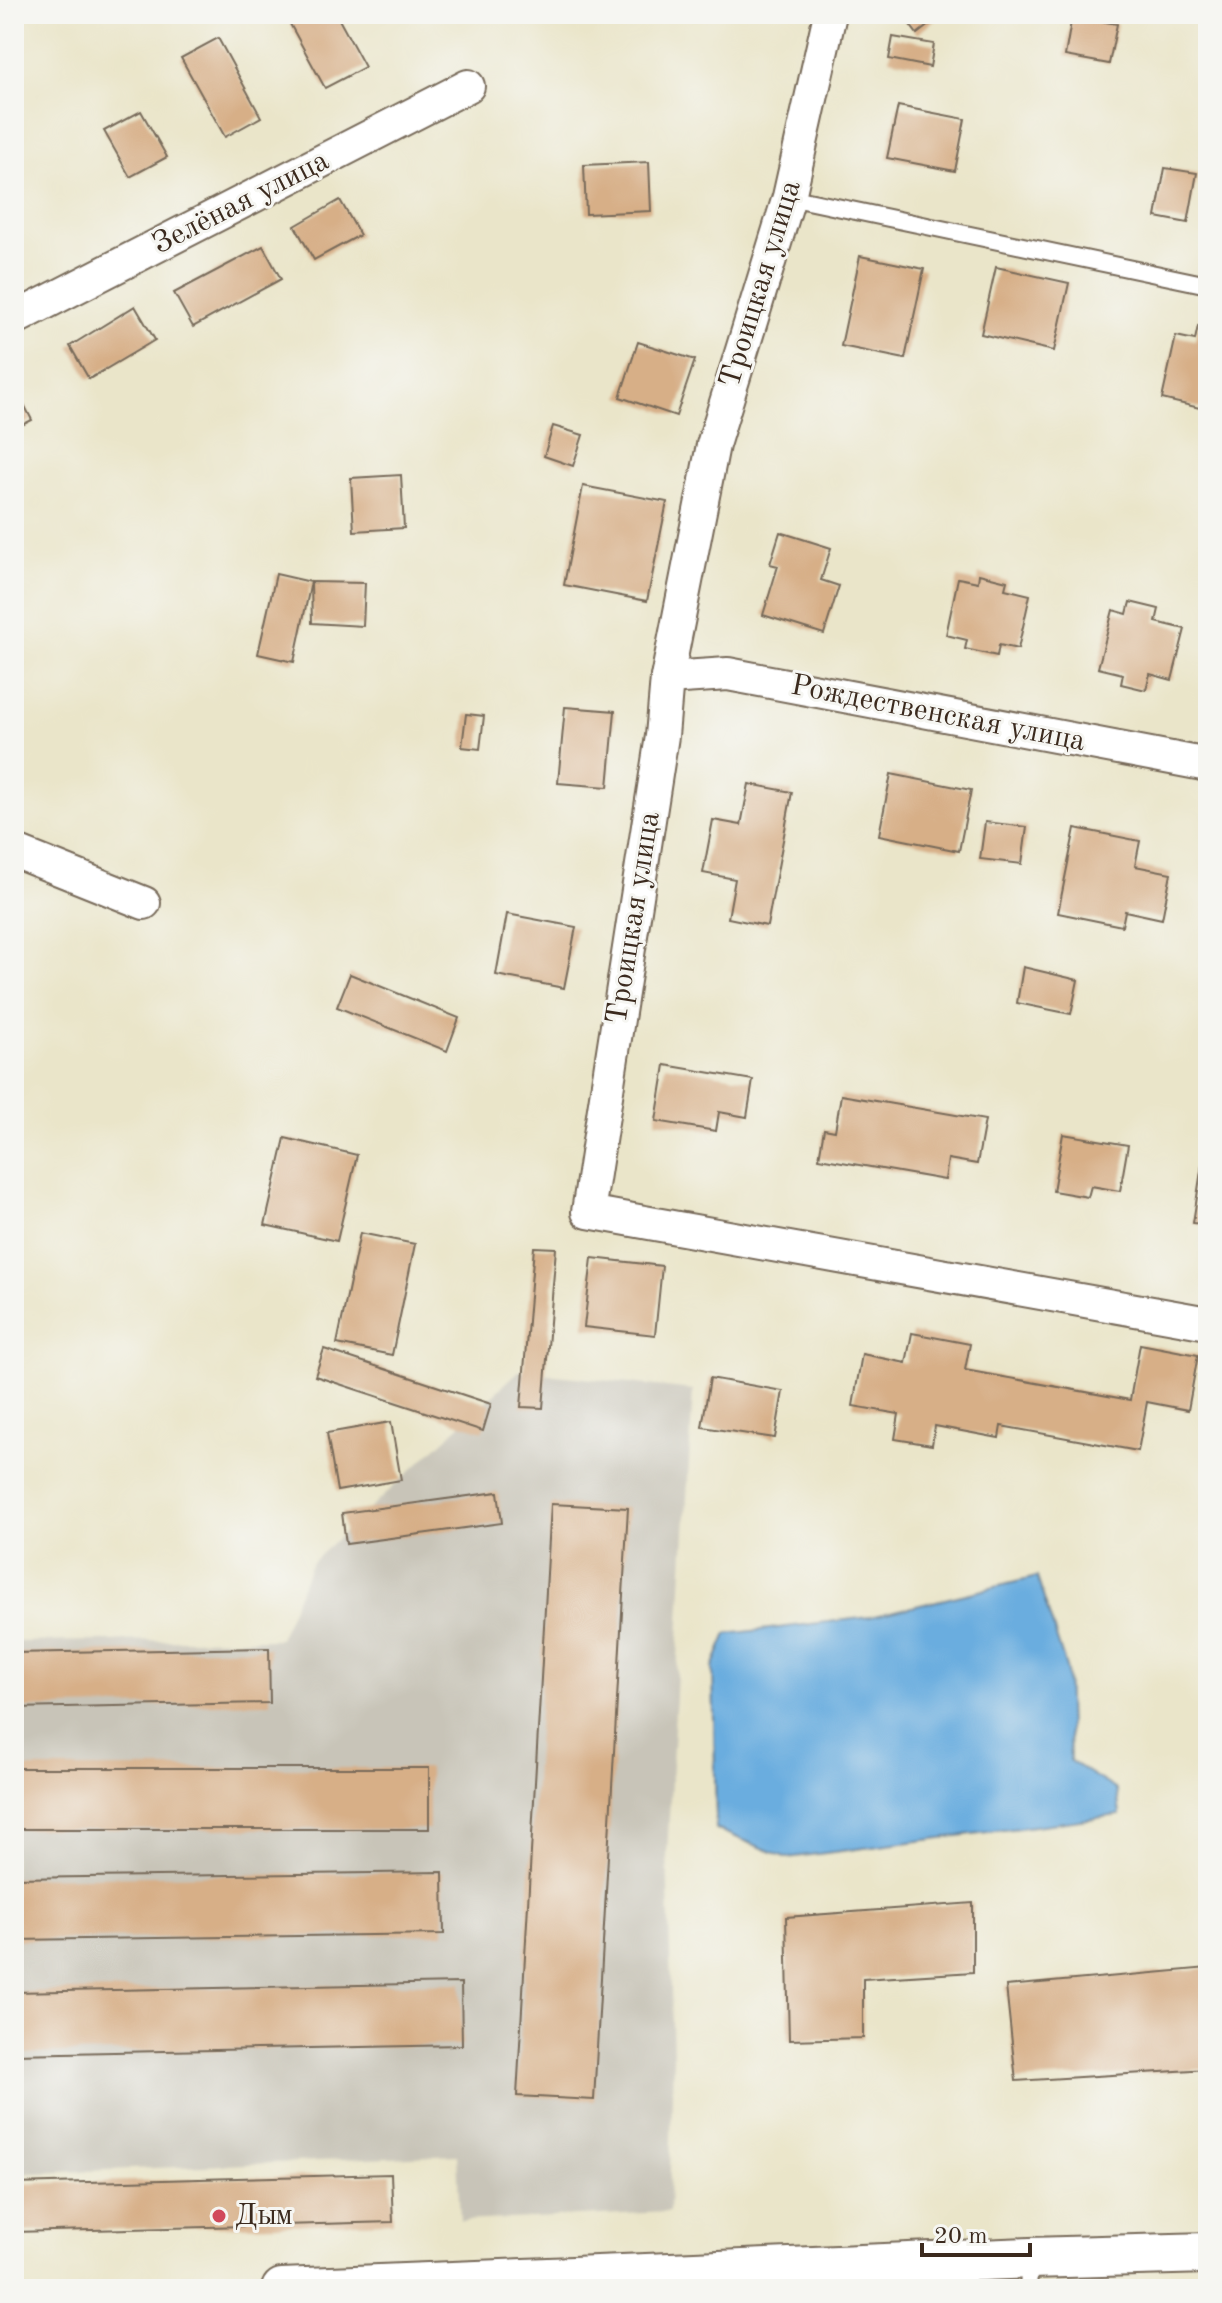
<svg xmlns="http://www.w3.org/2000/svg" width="1222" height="2303" font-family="'Old Standard TT',serif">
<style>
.industrial{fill:#c8c4b8}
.water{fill:#6aaddf;stroke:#526c7e;stroke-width:2}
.building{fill:#d7af87}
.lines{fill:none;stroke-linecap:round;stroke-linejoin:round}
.service-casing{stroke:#786b5a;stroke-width:20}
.minor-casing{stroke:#786b5a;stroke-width:36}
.tertiary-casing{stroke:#786b5a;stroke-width:44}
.service{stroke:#fff;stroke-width:16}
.minor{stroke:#fff;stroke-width:32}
.tertiary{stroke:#fff;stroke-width:40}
.poi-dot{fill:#d1495b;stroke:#f6f6f2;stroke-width:3}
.labels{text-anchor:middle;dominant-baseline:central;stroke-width:6;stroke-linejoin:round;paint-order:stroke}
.street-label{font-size:30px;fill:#3b2a1e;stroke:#f6f6f2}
.poi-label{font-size:30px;fill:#3b2a1e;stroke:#f6f6f2;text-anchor:start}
</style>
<rect width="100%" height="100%" fill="#f6f6f2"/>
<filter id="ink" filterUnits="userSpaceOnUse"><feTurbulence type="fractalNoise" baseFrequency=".0125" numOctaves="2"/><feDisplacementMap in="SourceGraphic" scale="16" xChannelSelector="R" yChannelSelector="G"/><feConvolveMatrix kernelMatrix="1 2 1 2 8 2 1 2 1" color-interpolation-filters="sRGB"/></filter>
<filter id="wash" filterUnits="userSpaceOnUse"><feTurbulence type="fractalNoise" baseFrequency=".006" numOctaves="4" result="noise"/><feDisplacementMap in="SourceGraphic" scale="32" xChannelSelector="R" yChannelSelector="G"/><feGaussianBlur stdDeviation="1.8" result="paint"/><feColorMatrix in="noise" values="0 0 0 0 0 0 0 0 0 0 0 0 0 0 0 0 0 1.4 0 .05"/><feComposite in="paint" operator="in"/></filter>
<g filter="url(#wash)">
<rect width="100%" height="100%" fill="#eae5c9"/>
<path class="industrial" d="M 519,1371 L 693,1390 L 667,1853 L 673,2057 L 669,2212 L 460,2221 L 457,2155 L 14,2174 L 14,1642 L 279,1639 L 312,1562 Z"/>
<path class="water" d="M 1037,1577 L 1067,1671 L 1070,1761 L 1117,1790 L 1120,1815 L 787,1858 L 716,1829 L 713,1667 L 727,1634 L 870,1617 Z"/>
<g id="blocks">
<g class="building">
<path d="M 309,14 L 336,14 L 365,67 L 325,88 L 290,24 Z"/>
<path d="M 902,14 L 943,14 L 917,34 Z"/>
<path d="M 1072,16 L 1117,24 L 1109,64 L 1065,56 Z"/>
<path d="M 893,37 L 934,44 L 930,67 L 889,59 Z"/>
<path d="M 218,38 L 261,117 L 225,137 L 181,58 Z"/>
<path d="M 898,106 L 965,119 L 955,171 L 887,158 Z"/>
<path d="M 141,111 L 167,157 L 130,177 L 104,131 Z"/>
<path d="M 649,162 L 651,211 L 586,214 L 584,165 Z"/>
<path d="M 1165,168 L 1197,173 L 1188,223 L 1156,217 Z"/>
<path d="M 340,200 L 360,235 L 314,260 L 295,226 Z"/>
<path d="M 263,246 L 281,279 L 193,327 L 174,293 Z"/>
<path d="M 860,256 L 924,269 L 905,359 L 841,346 Z"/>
<path d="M 996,267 L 1069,283 L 1054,351 L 981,334 Z"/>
<path d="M 135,306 L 155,340 L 89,379 L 70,346 Z"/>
<path d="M 1198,326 L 1208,328 L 1208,410 L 1162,399 L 1176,336 L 1195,340 Z"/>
<path d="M 638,342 L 695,360 L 676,416 L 620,397 Z"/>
<path d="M 14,385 L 32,420 L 14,429 Z"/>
<path d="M 553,426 L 583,435 L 573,466 L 544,456 Z"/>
<path d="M 401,475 L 404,528 L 354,531 L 351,478 Z"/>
<path d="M 583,486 L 667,502 L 647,601 L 564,585 Z"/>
<path d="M 780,532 L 831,548 L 821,580 L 839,586 L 824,634 L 763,615 L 778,566 L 770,564 Z"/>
<path d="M 276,574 L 311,582 L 294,662 L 258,654 Z"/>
<path d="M 979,574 L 1007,581 L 1005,589 L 1030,595 L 1018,649 L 999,645 L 997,656 L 965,649 L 967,640 L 946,635 L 958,578 L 978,582 Z"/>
<path d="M 311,582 L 365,583 L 363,626 L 312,623 Z"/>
<path d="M 1130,602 L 1159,609 L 1156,622 L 1185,629 L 1172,680 L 1150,674 L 1146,690 L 1121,684 L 1123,674 L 1098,668 L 1113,610 L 1127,614 Z"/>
<path d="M 565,707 L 615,711 L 608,787 L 558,783 Z"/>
<path d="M 466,714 L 484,716 L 480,749 L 462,747 Z"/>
<path d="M 891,774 L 971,790 L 959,851 L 879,835 Z"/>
<path d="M 749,784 L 792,792 L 767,926 L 728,918 L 735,879 L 703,873 L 713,820 L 741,825 Z"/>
<path d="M 985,822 L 1027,827 L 1022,864 L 980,859 Z"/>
<path d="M 1075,828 L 1140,841 L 1135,866 L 1171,873 L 1162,919 L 1125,911 L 1122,926 L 1058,913 Z"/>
<path d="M 507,914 L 576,927 L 564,988 L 496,975 Z"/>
<path d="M 1023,967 L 1078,980 L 1071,1014 L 1017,1003 Z"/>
<path d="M 350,974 L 459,1018 L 447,1051 L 337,1007 Z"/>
<path d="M 665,1065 L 753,1080 L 747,1117 L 719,1112 L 716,1131 L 656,1121 Z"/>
<path d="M 841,1095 L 985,1120 L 977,1164 L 948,1159 L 945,1180 L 819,1158 L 824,1129 L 835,1131 Z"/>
<path d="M 1063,1134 L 1128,1145 L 1120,1191 L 1091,1186 L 1088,1197 L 1053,1191 Z"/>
<path d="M 285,1138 L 357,1155 L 337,1241 L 265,1225 Z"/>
<path d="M 1204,1151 L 1208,1152 L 1208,1225 L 1193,1223 Z"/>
<path d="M 360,1233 L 415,1244 L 392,1355 L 337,1344 Z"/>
<path d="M 534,1247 L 556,1248 L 543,1408 L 521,1407 Z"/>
<path d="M 592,1258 L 662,1266 L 655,1335 L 584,1327 Z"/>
<path d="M 912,1333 L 970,1344 L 965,1370 L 1130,1400 L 1140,1344 L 1198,1355 L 1188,1410 L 1147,1402 L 1138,1451 L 1001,1426 L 999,1438 L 935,1426 L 932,1445 L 895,1439 L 899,1414 L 853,1406 L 862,1354 L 906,1363 Z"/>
<path d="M 324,1349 L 491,1404 L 483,1431 L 315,1376 Z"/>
<path d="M 710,1378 L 783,1391 L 775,1438 L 702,1427 Z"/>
<path d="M 391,1422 L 401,1480 L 337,1491 L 327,1433 Z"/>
<path d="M 498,1492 L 502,1523 L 346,1544 L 342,1513 Z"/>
<path d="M 551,1504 L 628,1508 L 594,2100 L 517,2096 Z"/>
<path d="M 269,1648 L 270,1703 L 14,1708 L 14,1653 Z"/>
<rect x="14" y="1768" width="415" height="61"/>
<path d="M 443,1872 L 444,1934 L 14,1940 L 14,1878 Z"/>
<path d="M 973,1903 L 973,1972 L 863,1979 L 863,2038 L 789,2040 L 786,1917 Z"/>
<path d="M 1208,1968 L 1208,2069 L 1016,2081 L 1006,1986 Z"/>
<path d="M 461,1983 L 462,2045 L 14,2054 L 14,1992 Z"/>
<path d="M 391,2174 L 393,2222 L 14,2232 L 14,2184 Z"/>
</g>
</g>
</g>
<g filter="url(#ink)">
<use href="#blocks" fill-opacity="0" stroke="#786b5a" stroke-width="2"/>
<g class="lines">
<g class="service-casing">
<g id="service">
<path d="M 789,197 L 1208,285"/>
<path d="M 1028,2289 L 1030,2259"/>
</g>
</g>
<g class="minor-casing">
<g id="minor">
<path d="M 830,14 L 789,197 L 713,445 L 667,678 L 662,736 L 588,1212 L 1208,1323"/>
<path d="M 14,319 L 468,86"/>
<path d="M 667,678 L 728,674 L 1208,765"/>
<path d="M 14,851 L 144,903"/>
</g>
</g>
<g class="tertiary-casing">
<path id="tertiary" d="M 282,2289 L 1030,2258 L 1208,2253"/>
</g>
<use href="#service" class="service"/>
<use href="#minor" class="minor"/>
<use href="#tertiary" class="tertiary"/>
</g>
</g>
<circle class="poi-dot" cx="219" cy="2216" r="8"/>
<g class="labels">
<g class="street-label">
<text transform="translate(241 203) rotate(-27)">Зелёная улица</text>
<text transform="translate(761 284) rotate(-73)">Троицкая улица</text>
<text transform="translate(938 714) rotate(11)">Рождественская улица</text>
<text transform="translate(634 918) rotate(-81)">Троицкая улица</text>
</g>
<g class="poi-label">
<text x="235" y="2216">Дым</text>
</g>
</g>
<rect width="1222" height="2303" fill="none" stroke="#f6f6f2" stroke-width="48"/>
<path d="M922 2243v12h108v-12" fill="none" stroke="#3b2a1e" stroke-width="4"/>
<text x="934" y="2243" font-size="24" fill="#3b2a1e" stroke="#f6f6f2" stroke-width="6" paint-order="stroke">20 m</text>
</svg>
